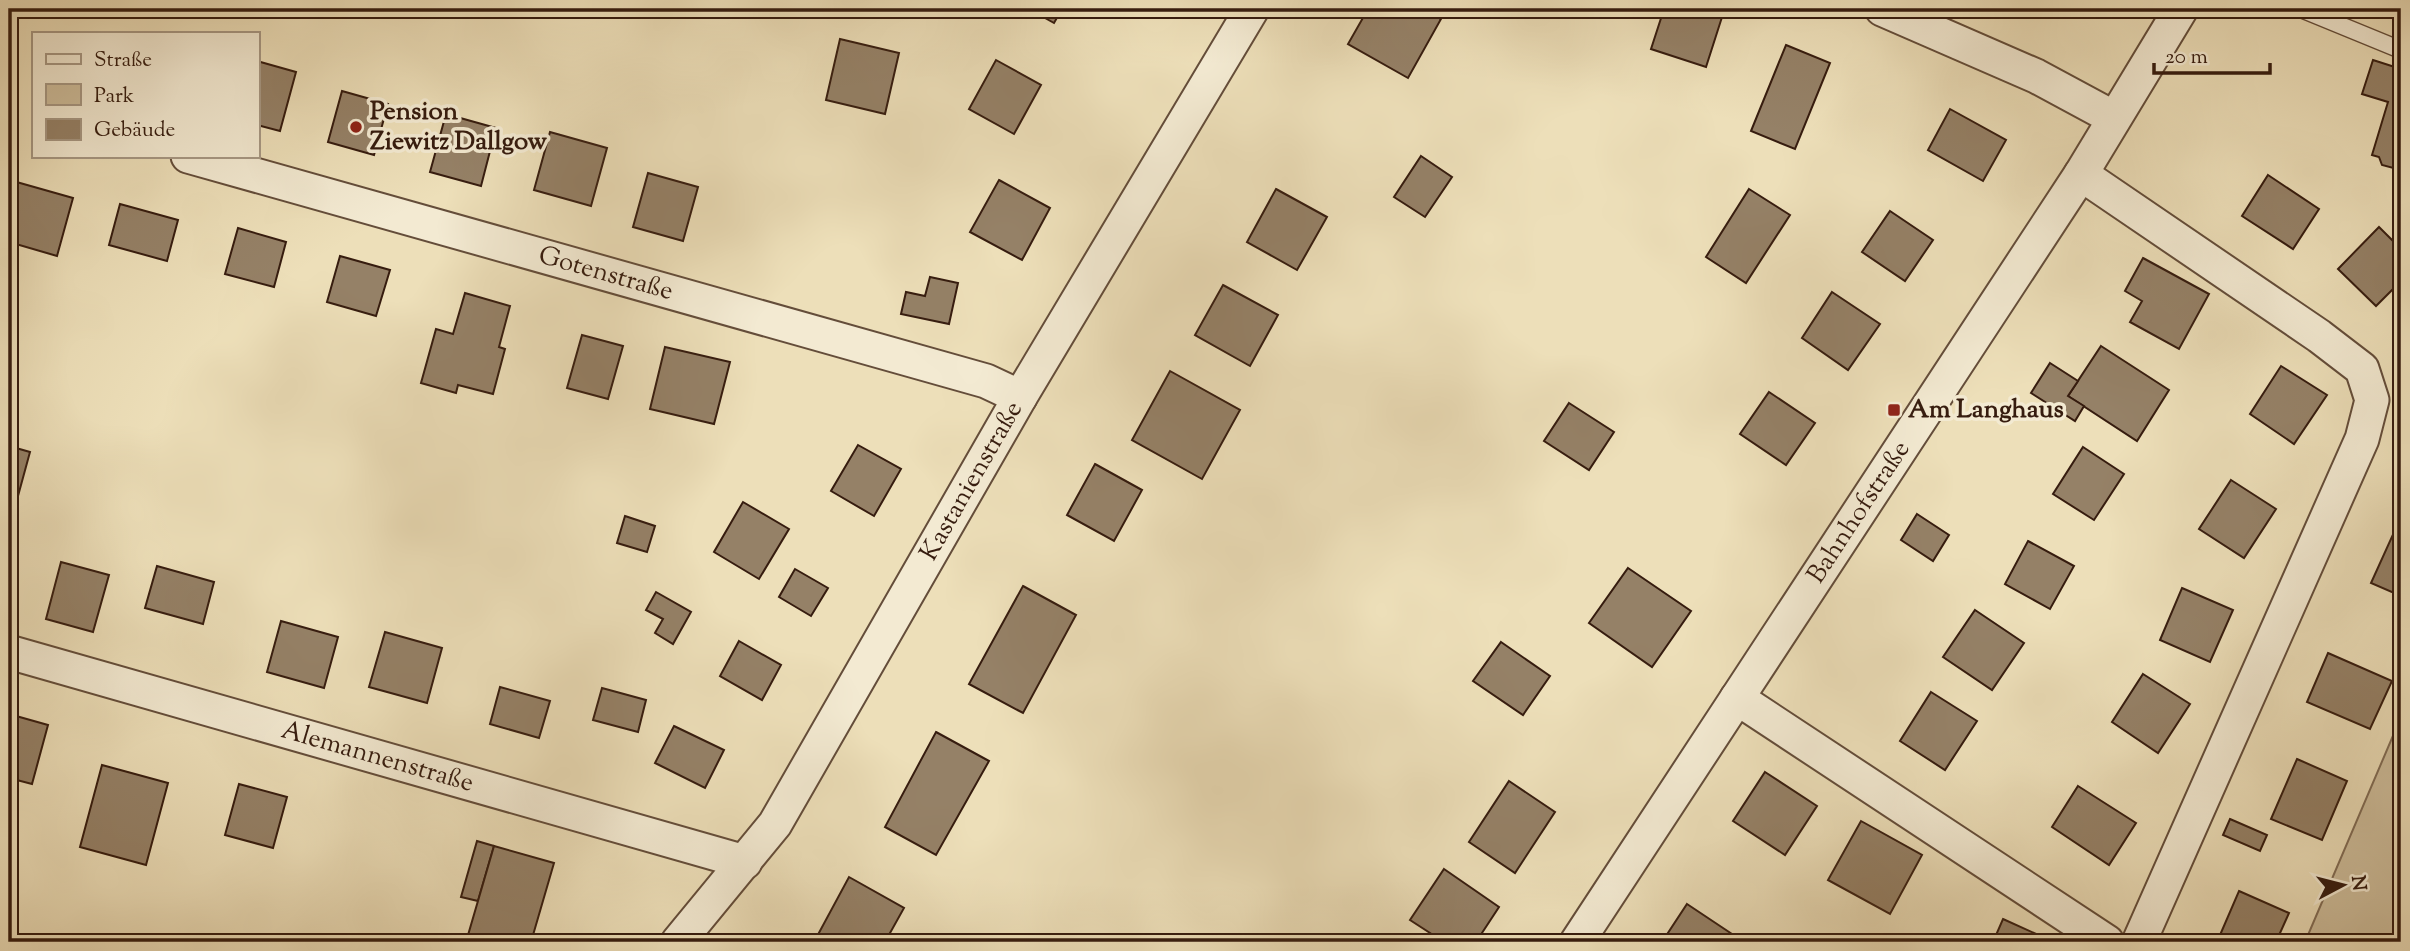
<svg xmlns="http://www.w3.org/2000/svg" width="2410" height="951" font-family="'Sorts Mill Goudy',serif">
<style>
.green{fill:#cebe9c;stroke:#826d56;stroke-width:2}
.building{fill:#958167;stroke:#361c0f;stroke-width:2}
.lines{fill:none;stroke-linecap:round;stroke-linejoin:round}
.service-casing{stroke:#644d3a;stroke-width:19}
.minor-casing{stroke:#644d3a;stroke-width:37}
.service{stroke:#f3ead2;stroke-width:16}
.minor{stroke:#f3ead2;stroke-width:33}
.poi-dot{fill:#8f2418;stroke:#f3ead2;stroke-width:2.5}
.labels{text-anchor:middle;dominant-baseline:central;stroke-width:7;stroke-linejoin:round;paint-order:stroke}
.poi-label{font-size:26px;font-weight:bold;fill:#361c0f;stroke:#f3ead2;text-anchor:start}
.street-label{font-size:26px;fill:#361c0f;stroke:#f3ead2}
</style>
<rect width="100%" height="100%" fill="#eddfb9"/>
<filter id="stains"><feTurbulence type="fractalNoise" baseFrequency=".00286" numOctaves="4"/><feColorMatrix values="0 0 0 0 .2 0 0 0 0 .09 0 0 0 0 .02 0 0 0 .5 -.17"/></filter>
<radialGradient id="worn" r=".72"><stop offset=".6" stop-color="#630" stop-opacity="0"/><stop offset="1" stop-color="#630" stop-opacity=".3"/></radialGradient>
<path class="green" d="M 2401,717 L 2401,942 L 2305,942 Z"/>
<g class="building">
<path d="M 1029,9 L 1062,9 L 1054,23 Z"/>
<path d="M 1368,9 L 1422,9 L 1441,19 L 1408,78 L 1348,44 Z"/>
<path d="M 1664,9 L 1708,9 L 1723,14 L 1706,67 L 1651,49 Z"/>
<path d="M 840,39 L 899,53 L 885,114 L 826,100 Z"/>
<path d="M 1786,45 L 1830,63 L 1795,149 L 1751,131 Z"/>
<path d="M 996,60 L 1041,85 L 1014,134 L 969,109 Z"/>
<path d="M 2373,60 L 2401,69 L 2401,166 L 2397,169 L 2382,165 L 2379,157 L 2372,155 L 2388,102 L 2362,94 Z"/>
<path d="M 257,61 L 296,72 L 280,131 L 257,125 Z"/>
<path d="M 342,91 L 388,104 L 374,155 L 328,142 Z"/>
<path d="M 1950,109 L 2006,140 L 1983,181 L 1928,150 Z"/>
<path d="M 446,114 L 496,128 L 481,186 L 430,172 Z"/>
<path d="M 550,132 L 607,148 L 591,206 L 534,190 Z"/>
<path d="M 1421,156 L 1452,177 L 1425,217 L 1394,197 Z"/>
<path d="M 648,173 L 698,187 L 683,241 L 633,227 Z"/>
<path d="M 2268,175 L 2319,209 L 2293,249 L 2242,216 Z"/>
<path d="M 999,180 L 1050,208 L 1022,260 L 970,232 Z"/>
<path d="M 13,181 L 73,198 L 57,256 L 9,242 L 9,197 Z"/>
<path d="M 1276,189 L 1327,217 L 1297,270 L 1247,242 Z"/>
<path d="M 1749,189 L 1790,215 L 1746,283 L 1706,257 Z"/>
<path d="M 120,204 L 178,220 L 167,261 L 109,245 Z"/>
<path d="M 1890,211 L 1933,240 L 1905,281 L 1862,252 Z"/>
<path d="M 2379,227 L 2401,249 L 2401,281 L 2376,306 L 2338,269 Z"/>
<path d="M 238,228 L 286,242 L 274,287 L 225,274 Z"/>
<path d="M 340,256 L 390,270 L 376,316 L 327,302 Z"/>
<path d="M 2143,258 L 2209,294 L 2179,349 L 2130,322 L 2142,301 L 2125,291 Z"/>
<path d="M 930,277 L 958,283 L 949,324 L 901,314 L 906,292 L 925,296 Z"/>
<path d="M 1223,285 L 1278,315 L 1250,366 L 1195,335 Z"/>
<path d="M 1832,292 L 1880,324 L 1848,370 L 1802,338 Z"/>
<path d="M 465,293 L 510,306 L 499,347 L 505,349 L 493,394 L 458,385 L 456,393 L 421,383 L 436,329 L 453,334 Z"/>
<path d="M 582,335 L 623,346 L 608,399 L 567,388 Z"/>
<path d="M 2101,346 L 2169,390 L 2137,441 L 2068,396 Z"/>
<path d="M 665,347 L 730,362 L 714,424 L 650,409 Z"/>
<path d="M 2050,363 L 2078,381 L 2068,396 L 2084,406 L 2075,421 L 2031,393 Z"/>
<path d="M 2281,366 L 2327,395 L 2294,444 L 2250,414 Z"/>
<path d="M 1170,371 L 1240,410 L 1202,479 L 1132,440 Z"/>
<path d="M 1769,392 L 1815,423 L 1786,465 L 1740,434 Z"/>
<path d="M 1569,403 L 1614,432 L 1589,470 L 1544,441 Z"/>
<path d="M 858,445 L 901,469 L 874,516 L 831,491 Z"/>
<path d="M 9,446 L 30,452 L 9,529 Z"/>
<path d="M 2083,447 L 2124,474 L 2094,520 L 2053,494 Z"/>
<path d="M 1095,464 L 1142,490 L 1114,541 L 1067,515 Z"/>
<path d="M 2231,480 L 2276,509 L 2244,558 L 2199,529 Z"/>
<path d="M 743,502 L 789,529 L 759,579 L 714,552 Z"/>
<path d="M 1917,514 L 1949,535 L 1933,561 L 1901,540 Z"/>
<path d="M 625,516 L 655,526 L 647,552 L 617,543 Z"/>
<path d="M 2395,530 L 2401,533 L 2401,596 L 2371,583 Z"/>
<path d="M 2028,541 L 2074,566 L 2050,609 L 2005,584 Z"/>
<path d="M 61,562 L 109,575 L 93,632 L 46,619 Z"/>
<path d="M 157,566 L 214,582 L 203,624 L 145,608 Z"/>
<path d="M 1628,568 L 1691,611 L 1652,667 L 1589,623 Z"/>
<path d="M 795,569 L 828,588 L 811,616 L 779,597 Z"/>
<path d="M 1023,586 L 1076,615 L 1023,713 L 969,684 Z"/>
<path d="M 2182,588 L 2233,610 L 2210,662 L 2160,640 Z"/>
<path d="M 656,592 L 691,612 L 673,644 L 655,633 L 663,619 L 646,610 Z"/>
<path d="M 1975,610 L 2024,643 L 1992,690 L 1943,657 Z"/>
<path d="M 281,621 L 338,637 L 324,688 L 267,672 Z"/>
<path d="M 385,632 L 442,648 L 427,703 L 369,687 Z"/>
<path d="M 739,641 L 781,665 L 762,700 L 720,676 Z"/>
<path d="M 1501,642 L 1550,676 L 1523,715 L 1473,681 Z"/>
<path d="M 2328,653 L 2392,681 L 2370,729 L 2307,702 Z"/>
<path d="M 2143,674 L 2190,704 L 2158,753 L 2112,722 Z"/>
<path d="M 500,687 L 550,701 L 539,738 L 490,724 Z"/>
<path d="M 602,688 L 646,700 L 638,732 L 593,720 Z"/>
<path d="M 1931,692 L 1977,721 L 1945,770 L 1900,741 Z"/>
<path d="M 9,714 L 48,725 L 32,784 L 9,778 Z"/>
<path d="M 674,726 L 724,750 L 705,788 L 655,763 Z"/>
<path d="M 936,732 L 989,761 L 936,855 L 885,827 Z"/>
<path d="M 2297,759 L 2347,781 L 2322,840 L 2271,819 Z"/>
<path d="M 102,765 L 168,783 L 146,865 L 80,847 Z"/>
<path d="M 1765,772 L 1817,806 L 1785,855 L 1733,821 Z"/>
<path d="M 1509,781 L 1555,812 L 1515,873 L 1469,842 Z"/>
<path d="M 239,784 L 287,797 L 273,848 L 225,835 Z"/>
<path d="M 2078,786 L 2136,823 L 2109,865 L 2052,827 Z"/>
<path d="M 2230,819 L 2267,835 L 2260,851 L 2223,835 Z"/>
<path d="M 1861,821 L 1922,855 L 1890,914 L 1828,880 Z"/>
<path d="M 477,841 L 494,846 L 478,901 L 461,897 Z"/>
<path d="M 494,846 L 554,863 L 531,942 L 466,942 Z"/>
<path d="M 1444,869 L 1499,907 L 1476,942 L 1444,942 L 1410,920 Z"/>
<path d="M 849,877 L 904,908 L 885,942 L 814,942 Z"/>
<path d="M 2239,891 L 2289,913 L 2276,942 L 2217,942 Z"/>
<path d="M 1687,904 L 1732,934 L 1727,942 L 1662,942 Z"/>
<path d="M 2003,919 L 2054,942 L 1993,942 Z"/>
</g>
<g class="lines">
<g class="service-casing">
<path id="service" d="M 2301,9 L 2401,50"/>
</g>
<g class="minor-casing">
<g id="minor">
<path d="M 1882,9 L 2036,76 L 2114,118"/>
<path id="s1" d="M 188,156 L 986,381 L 1020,397"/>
<path d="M 2081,174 L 2319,336 L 2362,369 L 2372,400 L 2362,439 L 2139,942"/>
<path id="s2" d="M 9,652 L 745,862"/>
<path d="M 1737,698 L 2107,942"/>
<path id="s3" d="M 678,942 L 775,824 L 1020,397 L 1252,9"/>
<path id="s4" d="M 1577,942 L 2081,174 L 2181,9"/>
</g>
</g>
<use href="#service" class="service"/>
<use href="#minor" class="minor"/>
</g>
<g class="poi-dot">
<circle cx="356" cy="127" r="7"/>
<rect x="1887" y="403" width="14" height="14" rx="3.5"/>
</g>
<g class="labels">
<g class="poi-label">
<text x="370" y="112">Pension<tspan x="370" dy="30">Ziewitz Dallgow</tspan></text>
<text x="1908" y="410">Am Langhaus</text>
</g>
<g class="street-label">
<text stroke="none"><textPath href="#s1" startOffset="434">Gotenstraße</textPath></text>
<text stroke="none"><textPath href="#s3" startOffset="548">Kastanienstraße</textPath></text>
<text stroke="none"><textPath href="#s4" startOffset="514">Bahnhofstraße</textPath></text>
<text stroke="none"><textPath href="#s2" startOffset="383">Alemannenstraße</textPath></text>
</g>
</g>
<rect width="2410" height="951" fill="none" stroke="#eddfb9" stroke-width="35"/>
<rect x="10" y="10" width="2389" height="930" fill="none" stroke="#361c0f" stroke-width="3.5"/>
<rect x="18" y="18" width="2375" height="916" fill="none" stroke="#361c0f" stroke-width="2"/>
<rect x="32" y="32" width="228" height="126" fill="#f3ead2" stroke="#a79884" stroke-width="2"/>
<rect x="46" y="54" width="35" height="10" fill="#f3ead2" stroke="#a79884" stroke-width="2"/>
<text x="94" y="66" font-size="21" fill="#361c0f">Straße</text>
<rect x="46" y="84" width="35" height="21" fill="#cebe9c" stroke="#a79884" stroke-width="2"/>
<text x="94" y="102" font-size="21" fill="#361c0f">Park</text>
<rect x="46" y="119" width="35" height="21" fill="#958167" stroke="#a79884" stroke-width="2"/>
<text x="94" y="136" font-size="21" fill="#361c0f">Gebäude</text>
<g transform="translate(2343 885) rotate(83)" stroke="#f3ead2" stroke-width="5" paint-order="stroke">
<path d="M0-5L12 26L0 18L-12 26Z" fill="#361c0f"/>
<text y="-10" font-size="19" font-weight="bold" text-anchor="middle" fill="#361c0f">N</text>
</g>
<path d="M2154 63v10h116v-10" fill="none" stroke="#361c0f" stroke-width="3.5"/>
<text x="2165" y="63" font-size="21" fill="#361c0f" stroke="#f3ead2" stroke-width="5" paint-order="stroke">20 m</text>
<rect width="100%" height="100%" filter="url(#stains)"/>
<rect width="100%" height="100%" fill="url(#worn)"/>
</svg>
